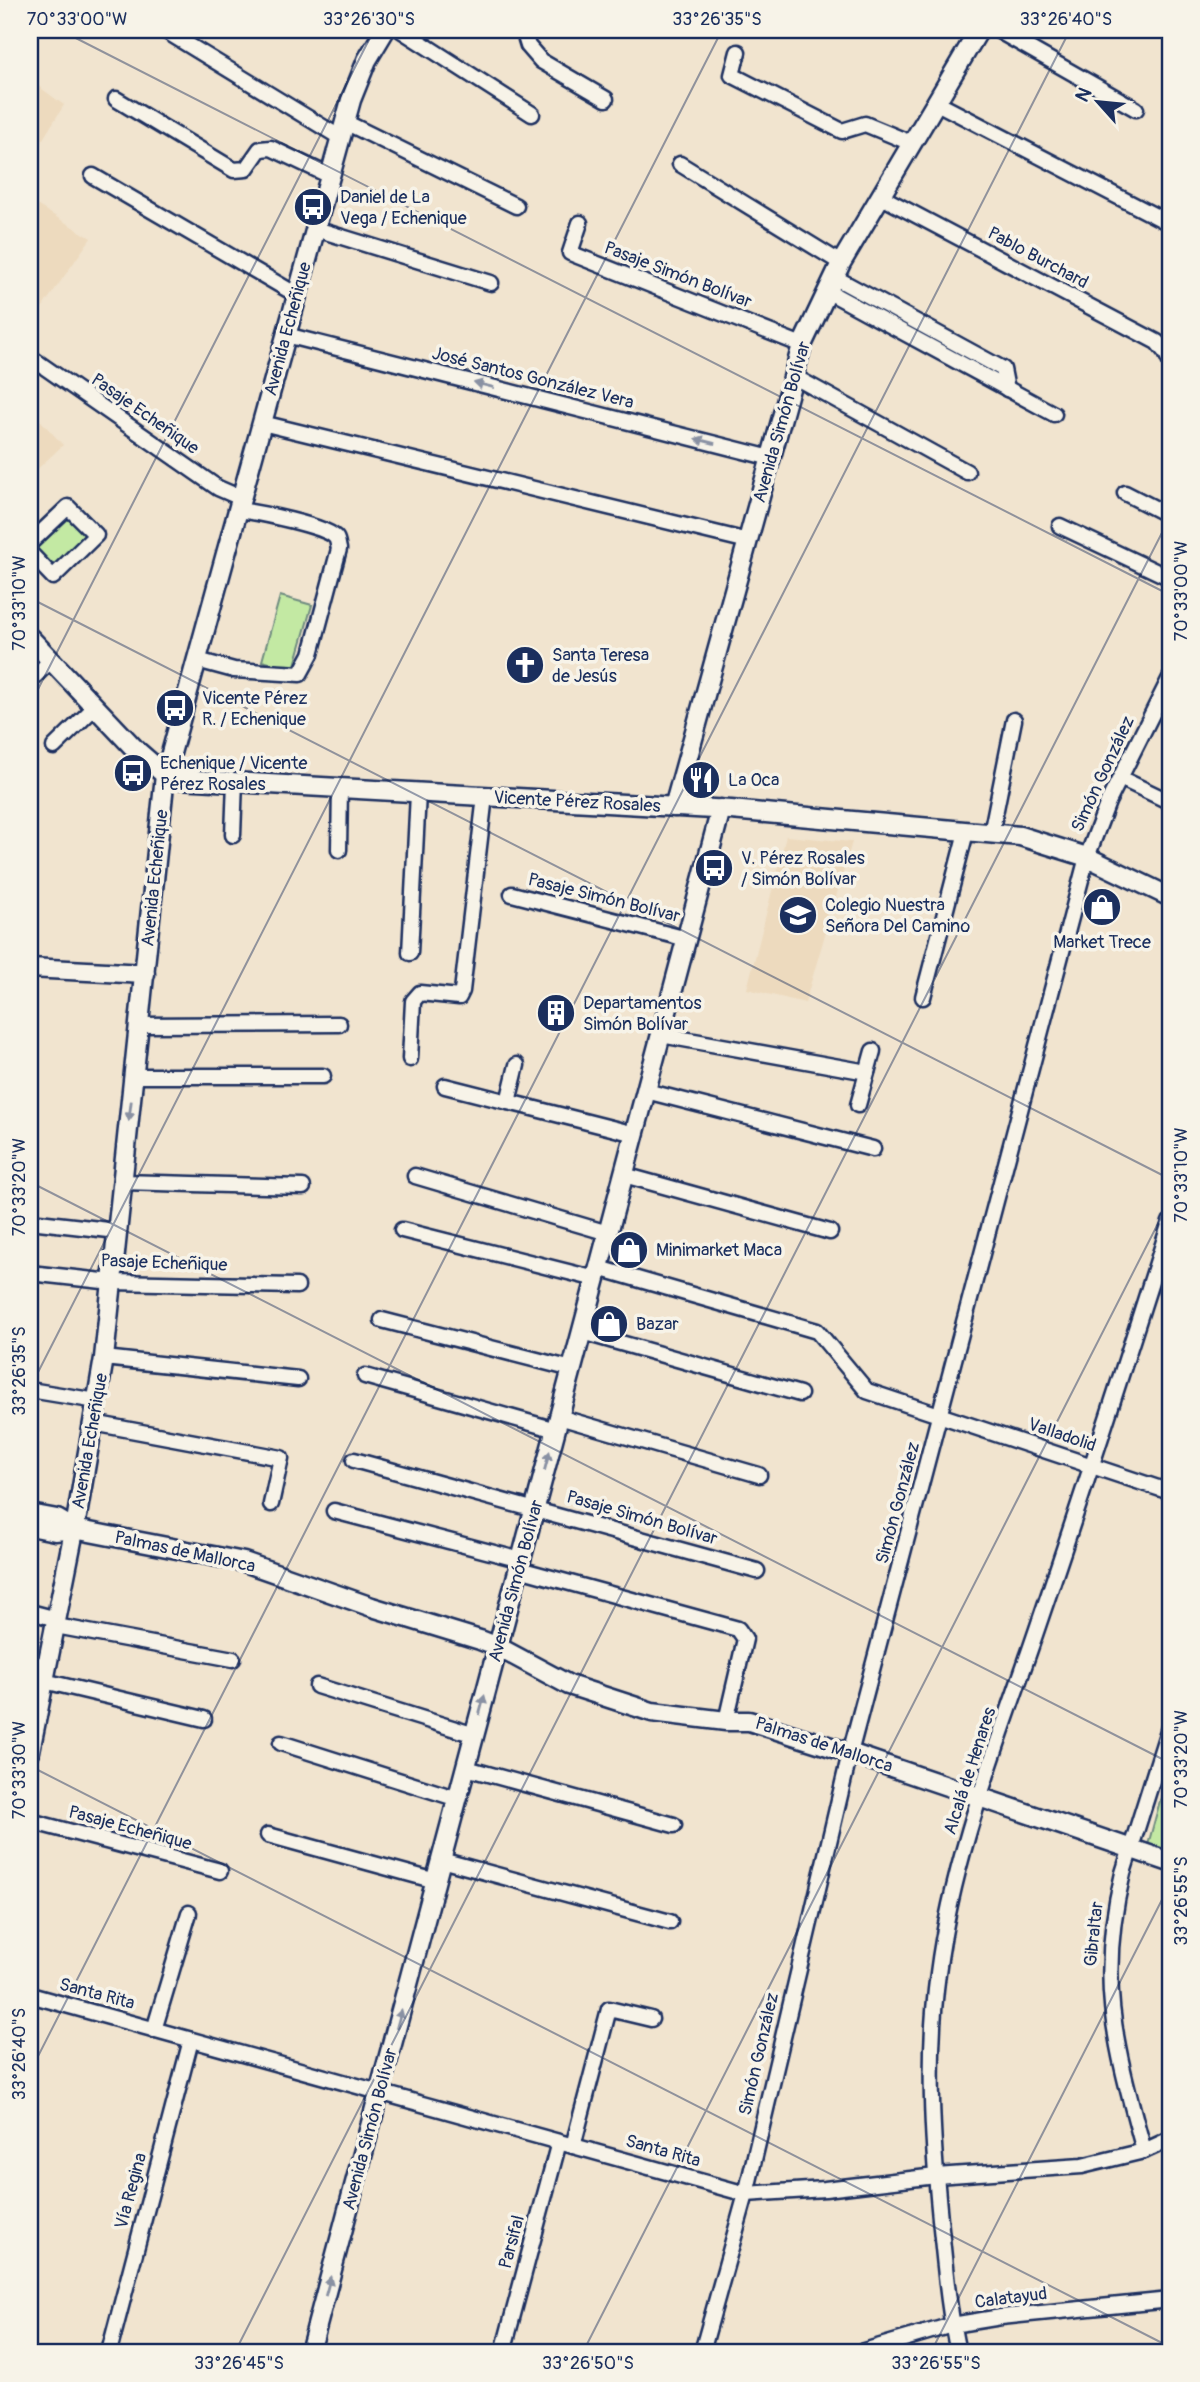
<svg xmlns="http://www.w3.org/2000/svg" width="1200" height="2382" font-family="Pangolin,sans-serif">
<style>
.built{fill:#eddabe}
.green{fill:#c3e9a3;stroke:#6f8c80;stroke-width:2}
.lines{fill:none;stroke-linecap:round;stroke-linejoin:round}
.minor-casing{stroke:#1b2f5e;stroke-width:19}
.tertiary-casing{stroke:#1b2f5e;stroke-width:23}
.minor{stroke:#f7f3e8;stroke-width:14}
.tertiary{stroke:#f7f3e8;stroke-width:18}
.oneway{fill:#8991a3}
.ticks{fill:none;stroke:#1b2f5e;stroke-width:2;stroke-opacity:0.45}
.labels{text-anchor:middle;dominant-baseline:central;stroke-width:7;stroke-linejoin:round;paint-order:stroke}
.poi-label{font-size:18px;fill:#1b2f5e;stroke:#f7f3e8;text-anchor:start}
.street-label{font-size:18px;fill:#1b2f5e;stroke:#f7f3e8}
.neatline{fill:none;stroke:#1b2f5e;stroke-width:2.5}
.ticks-label{font-size:18px;text-anchor:middle;fill:#1b2f5e}
</style>
<rect width="100%" height="100%" fill="#f1e4cf"/>
<filter id="ink" filterUnits="userSpaceOnUse"><feTurbulence type="fractalNoise" baseFrequency=".0143" numOctaves="2"/><feDisplacementMap in="SourceGraphic" scale="14" xChannelSelector="R" yChannelSelector="G"/><feConvolveMatrix kernelMatrix="1 2 1 2 8 2 1 2 1" color-interpolation-filters="sRGB"/></filter>
<g filter="url(#ink)">
<g class="built">
<path d="M 30,80 L 64,105 L 30,160 Z"/>
<path d="M 30,201 L 91,238 L 30,325 Z"/>
<path d="M 30,409 L 63,445 L 30,476 Z"/>
<path d="M 786,836 L 852,842 L 805,1003 L 747,989 Z"/>
</g>
<g class="green">
<path d="M 68,514 L 87,534 L 53,566 L 35,547 Z"/>
<path d="M 280,596 L 312,605 L 295,665 L 288,668 L 262,661 Z"/>
<path d="M 1170,1764 L 1170,1853 L 1148,1845 Z"/>
</g>
<g class="lines">
<g class="minor-casing">
<g id="minor">
<path d="M 164,30 L 341,138"/>
<path d="M 401,30 L 532,114"/>
<path d="M 523,30 L 528,46 L 541,61 L 606,99"/>
<path d="M 997,30 L 1136,109"/>
<path d="M 738,52 L 732,75 L 842,131 L 865,124 L 911,143"/>
<path d="M 116,99 L 234,170 L 246,169 L 260,149 L 271,148 L 330,176"/>
<path d="M 935,102 L 1167,222"/>
<path d="M 345,122 L 516,206"/>
<path d="M 680,164 L 841,263"/>
<path d="M 93,176 L 297,295"/>
<path d="M 880,196 L 1157,342 L 1166,353 L 1170,362"/>
<path d="M 580,223 L 570,253 L 802,345"/>
<path d="M 316,229 L 491,283"/>
<path d="M 834,277 L 1003,369 L 1007,389"/>
<path d="M 827,291 L 1054,414"/>
<path d="M 286,335 L 771,458"/>
<path d="M 30,357 L 218,488 L 241,498"/>
<path d="M 793,376 L 967,472"/>
<path d="M 262,423 L 748,541"/>
<path d="M 1125,493 L 1170,516"/>
<path d="M 1060,526 L 1170,578"/>
<path d="M 30,543 L 68,507 L 96,535 L 53,577 L 30,553"/>
<path d="M 197,660 L 234,670 L 300,674 L 311,654 L 339,549 C 338,546 338,541 336,538 C 328,526 255,512 238,510"/>
<path d="M 30,681 L 51,660"/>
<path d="M 54,747 L 95,707"/>
<path d="M 1120,778 L 1170,802"/>
<path d="M 991,834 L 1014,720"/>
<path d="M 233,835 L 235,781"/>
<path d="M 339,850 L 340,787"/>
<path d="M 512,894 L 687,939"/>
<path d="M 410,953 L 418,793"/>
<path d="M 923,997 L 966,832"/>
<path d="M 139,1025 L 339,1024"/>
<path d="M 661,1035 L 867,1072"/>
<path d="M 410,1059 L 413,1001 L 420,993 L 459,997 L 462,991 L 485,796"/>
<path d="M 134,1076 L 323,1076"/>
<path d="M 445,1086 L 635,1134"/>
<path d="M 646,1091 L 873,1149"/>
<path d="M 508,1102 L 517,1065"/>
<path d="M 858,1105 L 873,1051"/>
<path d="M 624,1175 L 830,1232"/>
<path d="M 415,1176 L 608,1233"/>
<path d="M 122,1182 L 303,1187"/>
<path d="M 30,1221 L 117,1231"/>
<path d="M 402,1230 L 596,1279"/>
<path d="M 599,1268 L 817,1331 L 867,1391 L 1170,1492"/>
<path d="M 30,1273 L 112,1282 L 297,1286"/>
<path d="M 382,1320 L 572,1369"/>
<path d="M 582,1332 L 800,1394"/>
<path d="M 104,1358 L 298,1379"/>
<path d="M 365,1376 L 556,1430"/>
<path d="M 30,1390 L 97,1401"/>
<path d="M 559,1417 L 759,1475"/>
<path d="M 93,1423 L 281,1458 L 271,1504"/>
<path d="M 354,1460 L 757,1571"/>
<path d="M 334,1511 L 521,1560"/>
<path d="M 519,1569 L 738,1629 L 745,1639 L 726,1721"/>
<path d="M 30,1612 L 57,1619"/>
<path d="M 56,1626 L 233,1659"/>
<path d="M 30,1663 L 48,1666"/>
<path d="M 44,1681 L 204,1719"/>
<path d="M 317,1686 L 475,1735"/>
<path d="M 281,1743 L 458,1799"/>
<path d="M 466,1768 L 674,1825"/>
<path d="M 30,1821 L 220,1871"/>
<path d="M 268,1835 L 436,1881"/>
<path d="M 441,1860 L 670,1922"/>
<path d="M 30,1995 L 746,2194 L 825,2189 L 936,2176 L 1082,2166 L 1144,2151 L 1170,2139"/>
<path d="M 154,2030 L 189,1913"/>
<path d="M 573,2146 L 609,2009 L 651,2019"/>
<path d="M 1144,2151 C 1116,2047 1096,1982 1123,1873 L 1170,1724"/>
<path d="M 109,2352 L 191,2040"/>
<path d="M 503,2352 L 559,2142"/>
<path d="M 702,2352 L 746,2194 L 850,1753 L 1087,857 L 1108,802 L 1170,678"/>
<path d="M 860,2352 L 952,2325 L 1001,2317 L 1170,2300"/>
<path d="M 958,2352 C 948,2308 945,2264 940,2219 C 932,2137 927,2054 938,1973 C 953,1855 999,1741 1037,1629 C 1083,1494 1127,1358 1170,1222"/>
</g>
</g>
<g class="tertiary-casing">
<g id="tertiary">
<path d="M 30,638 L 135,749 L 165,775 L 178,779 L 731,810 L 1020,836 L 1087,857 L 1170,897"/>
<path d="M 674,807 L 802,345 L 841,263 L 979,30"/>
<path d="M 30,968 L 145,974"/>
<path d="M 30,1514 L 57,1519 L 74,1529"/>
<path d="M 30,1526 L 55,1531 L 74,1529 L 244,1562 L 372,1607 L 480,1640 L 498,1647 L 569,1685 L 652,1712 L 726,1721 L 749,1721 L 850,1753 L 1170,1862"/>
<path d="M 30,1751 L 77,1516 L 104,1358 L 165,775 L 351,100 L 367,60 L 385,30"/>
<path d="M 310,2352 L 721,809"/>
</g>
</g>
<use href="#minor" class="minor"/>
<use href="#tertiary" class="tertiary"/>
</g>
<defs><path id="oneway-solid" d="M-6-.8H1V-3.2L6.5 0L1 3.2V.8H-6Z" transform="scale(1.75)"/></defs>
<g class="oneway">
<use href="#oneway-solid" transform="translate(484 385) rotate(-166)"/>
<use href="#oneway-solid" transform="translate(705 441) rotate(-166)"/>
<use href="#oneway-solid" transform="translate(130 1111) rotate(97)"/>
<use href="#oneway-solid" transform="translate(547 1461) rotate(-75)"/>
<use href="#oneway-solid" transform="translate(482 1705) rotate(-75)"/>
<use href="#oneway-solid" transform="translate(399 2019) rotate(-75)"/>
<use href="#oneway-solid" transform="translate(328 2286) rotate(-75)"/>
</g>
</g>
<path class="ticks" d="M 60,30 L 1170,595M 30,598 L 1170,1179M 30,705 L 374,30M 30,1182 L 1170,1763M 30,1388 L 722,30M 30,1766 L 1170,2347M 30,2072 L 1070,30M 30,2350 L 34,2352M 235,2352 L 1170,517M 583,2352 L 1170,1200M 931,2352 L 1170,1884"/>
<defs>
<g id="bus-disc" transform="scale(2.0125)"><circle r="9.5" fill="#1b2f5e" stroke="#f7f3e8"/><path d="M-5-6H5V4H4V6H2V4H-2V6H-4V4H-5ZM-3.5-4V0h7V-4ZM-3.5 1.2v1.5H-2V1.2ZM2 1.2v1.5H3.5V1.2Z" fill="#fff"/></g>
<g id="church-disc" transform="scale(2.0125)"><circle r="9.5" fill="#1b2f5e" stroke="#f7f3e8"/><path d="M-1.2-6h2.4v3.5h3.3v2.4h-3.3V6h-2.4V-.1h-3.3v-2.4h3.3Z" fill="#fff"/></g>
<g id="restaurant-disc" transform="scale(2.0125)"><circle r="9.5" fill="#1b2f5e" stroke="#f7f3e8"/><path d="M-5-6h1v4h1v-4h1v4h1v-4h1v5L-1.5 .5V6h-2V.5L-5-1ZM5-6V6H3V1.5H1.5Q1.5-4 5-6Z" fill="#fff"/></g>
<g id="shop-disc" transform="scale(2.0125)"><circle r="9.5" fill="#1b2f5e" stroke="#f7f3e8"/><path d="M-5-2.5h2.3a2.7 3.5 0 0 1 5.4 0H5L5.5 6h-11ZM-1.5-2.5h3a1.5 2.3 0 0 0-3 0Z" fill="#fff"/></g>
<g id="school-disc" transform="scale(2.0125)"><circle r="9.5" fill="#1b2f5e" stroke="#f7f3e8"/><path d="M0-5L7-2L0 1L-7-2ZM-4 1L0 2.5L4 1V4Q0 6-4 4Z" fill="#fff"/></g>
<g id="building-disc" transform="scale(2.0125)"><circle r="9.5" fill="#1b2f5e" stroke="#f7f3e8"/><path d="M-4-6H4V6H1V3H-1V6H-4ZM-2.5-4.3h1.7v1.8h-1.7ZM.8-4.3h1.7v1.8H.8ZM-2.5-1h1.7V.8h-1.7ZM.8-1h1.7V.8H.8Z" fill="#fff"/></g>
</defs>
<g fill-rule="evenodd">
<use href="#bus-disc" x="313" y="207"/>
<use href="#church-disc" x="525" y="665"/>
<use href="#bus-disc" x="175" y="708"/>
<use href="#bus-disc" x="133" y="773"/>
<use href="#restaurant-disc" x="701" y="780"/>
<use href="#bus-disc" x="714" y="868"/>
<use href="#shop-disc" x="1102" y="907"/>
<use href="#school-disc" x="798" y="915"/>
<use href="#building-disc" x="556" y="1013"/>
<use href="#shop-disc" x="629" y="1250"/>
<use href="#shop-disc" x="609" y="1324"/>
</g>
<g class="labels">
<g class="poi-label">
<text x="340" y="197">Daniel de La<tspan x="340" dy="21">Vega / Echenique</tspan></text>
<text x="552" y="655">Santa Teresa<tspan x="552" dy="21">de Jesús</tspan></text>
<text x="202" y="698">Vicente Pérez<tspan x="202" dy="21">R. / Echenique</tspan></text>
<text x="160" y="763">Echenique / Vicente<tspan x="160" dy="21">Pérez Rosales</tspan></text>
<text x="728" y="780">La Oca</text>
<text x="741" y="858">V. Pérez Rosales<tspan x="741" dy="21">/ Simón Bolívar</tspan></text>
<text x="825" y="905">Colegio Nuestra<tspan x="825" dy="21">Señora Del Camino</tspan></text>
<text x="1102" y="942" text-anchor="middle">Market Trece</text>
<text x="583" y="1003">Departamentos<tspan x="583" dy="21">Simón Bolívar</tspan></text>
<text x="656" y="1250">Minimarket Maca</text>
<text x="636" y="1324">Bazar</text>
</g>
<g class="street-label">
<text transform="translate(1038 258) rotate(28)">Pablo Burchard</text>
<text transform="translate(678 275) rotate(21)">Pasaje Simón Bolívar</text>
<text transform="translate(288 329) rotate(-75)">Avenida Echeñique</text>
<text transform="translate(533 378) rotate(14)">José Santos González Vera</text>
<text transform="translate(145 414) rotate(35)">Pasaje Echeñique</text>
<text transform="translate(782 422) rotate(-74)">Avenida Simón Bolívar</text>
<text transform="translate(1103 774) rotate(-65)">Simón González</text>
<text transform="translate(577 802) rotate(3)">Vicente Pérez Rosales</text>
<text transform="translate(155 878) rotate(-84)">Avenida Echeñique</text>
<text transform="translate(604 898) rotate(14)">Pasaje Simón Bolívar</text>
<text transform="translate(164 1263) rotate(2)">Pasaje Echeñique</text>
<text transform="translate(1062 1435) rotate(19)">Valladolid</text>
<text transform="translate(90 1441) rotate(-80)">Avenida Echeñique</text>
<text transform="translate(898 1503) rotate(-75)">Simón González</text>
<text transform="translate(642 1518) rotate(16)">Pasaje Simón Bolívar</text>
<text transform="translate(185 1552) rotate(12)">Palmas de Mallorca</text>
<text transform="translate(516 1581) rotate(-75)">Avenida Simón Bolívar</text>
<text transform="translate(824 1745) rotate(18)">Palmas de Mallorca</text>
<text transform="translate(970 1771) rotate(-72)">Alcalá de Henares</text>
<text transform="translate(130 1828) rotate(15)">Pasaje Echeñique</text>
<text transform="translate(1094 1934) rotate(-84)">Gibraltar</text>
<text transform="translate(97 1994) rotate(15)">Santa Rita</text>
<text transform="translate(759 2054) rotate(-77)">Simón González</text>
<text transform="translate(370 2129) rotate(-75)">Avenida Simón Bolívar</text>
<text transform="translate(663 2151) rotate(16)">Santa Rita</text>
<text transform="translate(131 2191) rotate(-75)">Vía Regina</text>
<text transform="translate(512 2242) rotate(-75)">Parsifal</text>
<text transform="translate(1011 2298) rotate(-7)">Calatayud</text>
</g>
</g>
<rect width="1200" height="2382" fill="none" stroke="#f7f3e8" stroke-width="77"/>
<g transform="translate(1098 102) rotate(297)" stroke="#f7f3e8" stroke-width="5" paint-order="stroke">
<path d="M0-5L12 26L0 18L-12 26Z" fill="#1b2f5e"/>
<text y="-10" font-size="19" font-weight="bold" text-anchor="middle" fill="#1b2f5e">N</text>
</g>
<rect x="38" y="38" width="1124" height="2306" class="neatline"/>
<g class="ticks-label">
<text x="77" y="25">70°33'00"W</text>
<text x="369" y="25">33°26'30"S</text>
<text x="717" y="25">33°26'35"S</text>
<text x="1066" y="25">33°26'40"S</text>
<text transform="translate(1181 591) rotate(-90)" y="6">70°33'00"W</text>
<text transform="translate(19 603) rotate(-90)" y="6">70°33'10"W</text>
<text transform="translate(1181 1175) rotate(-90)" y="6">70°33'10"W</text>
<text transform="translate(19 1187) rotate(-90)" y="6">70°33'20"W</text>
<text transform="translate(19 1371) rotate(-90)" y="6">33°26'35"S</text>
<text transform="translate(1181 1759) rotate(-90)" y="6">70°33'20"W</text>
<text transform="translate(19 1770) rotate(-90)" y="6">70°33'30"W</text>
<text transform="translate(1181 1901) rotate(-90)" y="6">33°26'55"S</text>
<text transform="translate(19 2054) rotate(-90)" y="6">33°26'40"S</text>
<text x="239" y="2369">33°26'45"S</text>
<text x="588" y="2369">33°26'50"S</text>
<text x="936" y="2369">33°26'55"S</text>
</g>
</svg>
